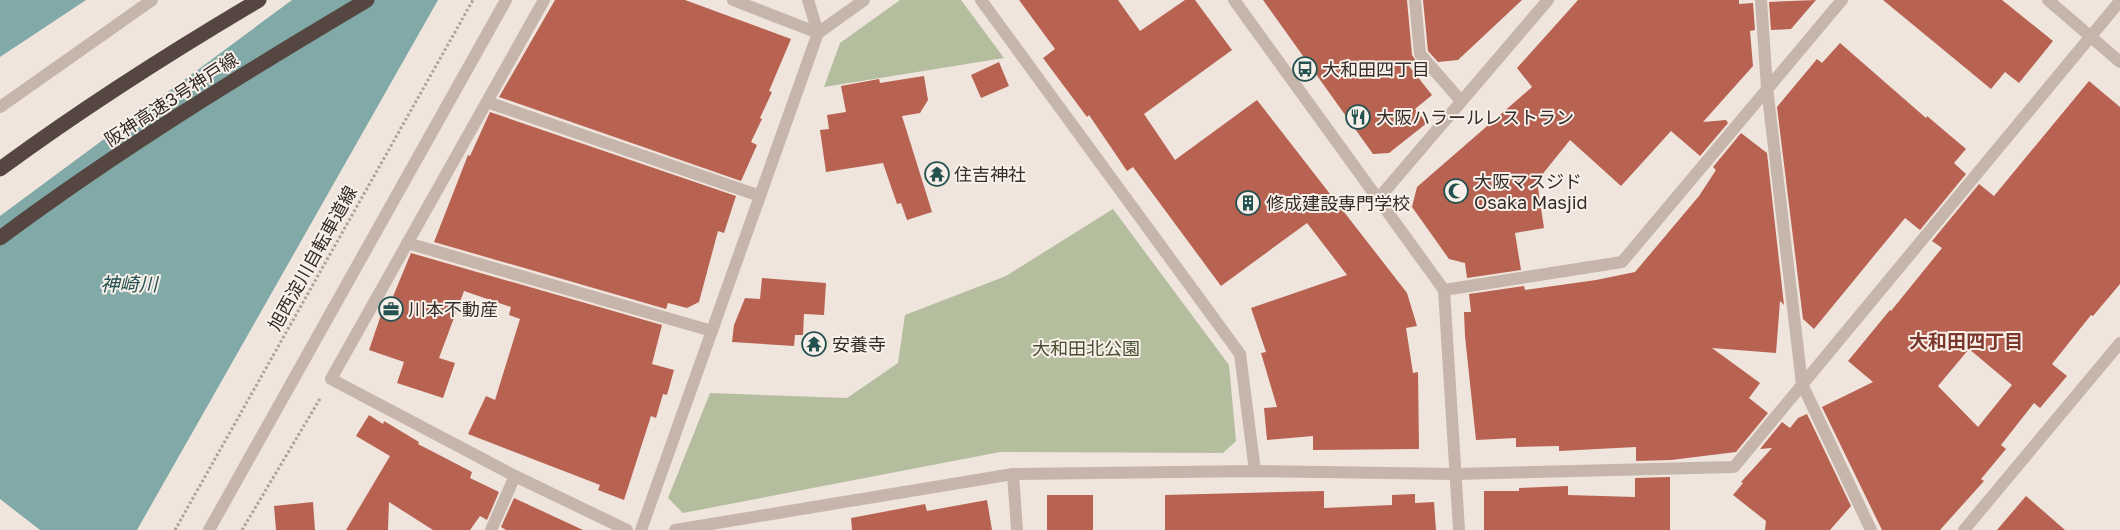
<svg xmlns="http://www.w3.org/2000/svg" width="2120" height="530" font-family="'Golos Text','Noto Sans JP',sans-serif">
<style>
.green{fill:#b5bd9f}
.water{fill:#80a9a7}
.building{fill:#b86252;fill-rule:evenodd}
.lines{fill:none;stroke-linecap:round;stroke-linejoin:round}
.path{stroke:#b29f95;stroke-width:3;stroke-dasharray:2.5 2.5;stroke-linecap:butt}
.minor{stroke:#c6b5ab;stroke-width:12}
.highway{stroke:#554641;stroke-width:15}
.labels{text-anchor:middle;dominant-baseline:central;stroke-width:4;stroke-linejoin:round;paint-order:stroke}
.poi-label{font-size:18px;fill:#352c29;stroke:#f8f0e9;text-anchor:start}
.street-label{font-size:18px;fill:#352c29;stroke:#f8f0e9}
.park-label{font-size:18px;fill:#475030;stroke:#f8f0e9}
.water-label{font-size:19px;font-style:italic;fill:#235251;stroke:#f8f0e9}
.neighbourhood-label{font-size:19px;font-weight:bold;fill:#7b372b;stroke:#f8f0e9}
</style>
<rect width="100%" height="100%" fill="#efe5dd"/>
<g class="green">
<path d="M 900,0 L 961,0 L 1004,58 L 824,87 L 840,43 Z"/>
<path d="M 1113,209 L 1229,365 L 1236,441 L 1223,453 L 1000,452 L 683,513 L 668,498 L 710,393 L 847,398 L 898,363 L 905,315 L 1006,276 Z"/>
</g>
<g class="water">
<path d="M 0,0 L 86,0 L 0,57 Z"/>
<path d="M 292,0 L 438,0 L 137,530 L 40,530 L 0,499 L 0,216 Z"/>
</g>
<g class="building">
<path d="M 555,0 L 685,0 L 791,39 L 769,91 L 772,92 L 760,118 L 762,119 L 751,142 L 757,145 L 741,181 L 499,97 Z"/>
<path d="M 1019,0 L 1118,0 L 1140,31 L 1185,0 L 1195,0 L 1232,50 L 1144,114 L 1175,160 L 1257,100 L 1407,293 L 1417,326 L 1406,328 L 1413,373 L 1418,372 L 1419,449 L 1313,450 L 1313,436 L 1267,440 L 1264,408 L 1277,407 L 1261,353 L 1266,352 L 1251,308 L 1347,275 L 1307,223 L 1221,286 L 1133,167 L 1127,171 L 1089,115 L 1087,117 L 1043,58 L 1055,49 Z"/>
<path d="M 1263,0 L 1407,0 L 1412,55 L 1419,65 L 1409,66 L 1432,95 L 1415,109 L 1427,123 L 1389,153 L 1373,154 Z"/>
<path d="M 1423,0 L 1522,0 L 1458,60 L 1438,62 L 1428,51 Z"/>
<path d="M 1578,0 L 1739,0 L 1739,4 L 1753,3 L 1755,30 L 1750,31 L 1753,66 L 1703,122 L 1726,120 L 1728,123 L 1700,156 L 1671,131 L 1621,186 L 1570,140 L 1537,181 L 1544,228 L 1515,233 L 1521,270 L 1467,278 L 1465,263 L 1449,259 L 1412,207 L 1417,187 L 1532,87 L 1517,68 Z"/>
<path d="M 1816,0 L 1791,29 L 1771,30 L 1769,2 Z"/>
<path d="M 1883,0 L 2002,0 L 2053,41 L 2019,83 L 2005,72 L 1991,89 Z"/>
<path d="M 1840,43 L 1926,118 L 1927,116 L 1966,149 L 1954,163 L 1966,174 L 1920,230 L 1905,218 L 1814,329 L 1803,319 L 1777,107 L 1817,59 L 1822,63 Z"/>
<path d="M 999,62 L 1009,86 L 981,98 L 971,75 Z"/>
<path d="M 924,76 L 928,100 L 920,113 L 902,116 L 932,212 L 907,220 L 901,203 L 897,204 L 883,163 L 826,172 L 820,130 L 829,129 L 827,115 L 846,112 L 841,86 L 879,79 L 880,83 Z"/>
<path d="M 2089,81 L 2120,107 L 2120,284 L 2093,316 L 2091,315 L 2052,364 L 2067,376 L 2040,408 L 2034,403 L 2001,445 L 2006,449 L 1981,479 L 1984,481 L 1940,530 L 1882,530 L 1822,407 L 1873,382 L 1848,361 L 1890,310 L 1891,311 L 1942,248 L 1932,241 L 1979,184 L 1994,196 ZM 1969,349 L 2012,385 L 1978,427 L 1938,386 Z"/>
<path d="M 490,112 L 736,196 L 724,233 L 718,231 L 699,302 L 687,308 L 668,303 L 666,309 L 434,242 L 468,155 L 470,156 Z"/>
<path d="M 1741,133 L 1767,153 L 1784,305 L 1780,301 L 1776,353 L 1712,348 L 1760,383 L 1749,398 L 1768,413 L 1736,452 L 1671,460 L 1636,461 L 1636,447 L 1559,451 L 1559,446 L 1516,447 L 1516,438 L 1476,440 L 1465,336 L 1464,312 L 1471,312 L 1469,294 L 1524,286 L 1525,290 L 1596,280 L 1635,272 L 1699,196 L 1716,170 L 1713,167 Z"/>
<path d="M 411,253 L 662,325 L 652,364 L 674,370 L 667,395 L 663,394 L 656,418 L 651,416 L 624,500 L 598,490 L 600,485 L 468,434 L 486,396 L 495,400 L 520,319 L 509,315 L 511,307 L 464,291 L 439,358 L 455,363 L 443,398 L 397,383 L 404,362 L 369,350 L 383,309 L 387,311 Z"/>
<path d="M 762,278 L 826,283 L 824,315 L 804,314 L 803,335 L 795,335 L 794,346 L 732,342 L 734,325 L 745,298 L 760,299 Z"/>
<path d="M 1807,414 L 1851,506 L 1830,530 L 1765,530 L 1766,521 L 1733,495 L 1743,483 L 1741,482 L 1772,448 L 1760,449 L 1782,422 L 1790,428 L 1798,418 Z"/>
<path d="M 369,415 L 383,424 L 384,421 L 419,442 L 418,444 L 472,472 L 470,478 L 499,492 L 487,520 L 480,516 L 470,530 L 433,530 L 389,502 L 388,530 L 346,530 L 390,456 L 356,436 Z"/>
<path d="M 1670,477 L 1670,530 L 1484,530 L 1484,491 L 1519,491 L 1519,488 L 1568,486 L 1568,495 L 1635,497 L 1635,478 Z"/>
<path d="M 1324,491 L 1324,508 L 1392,505 L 1392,495 L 1415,494 L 1415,503 L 1434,502 L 1436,530 L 1165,530 L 1165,495 Z"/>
<rect x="1047" y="495" width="46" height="35"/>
<path d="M 2026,496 L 2065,530 L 1997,530 Z"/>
<path d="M 514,498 L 583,530 L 506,530 L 501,527 Z"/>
<path d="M 987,500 L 992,530 L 852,530 L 851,518 L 925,504 L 927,511 Z"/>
<path d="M 313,502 L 315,530 L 276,530 L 274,506 Z"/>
</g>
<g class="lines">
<g class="path">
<path d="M 175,530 L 473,0"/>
<path d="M 242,530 L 321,397"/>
</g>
<g class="minor">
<path d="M 544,0 L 331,379 L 515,476 L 627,530"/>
<path d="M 733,0 L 818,33"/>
<path d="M 808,0 L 818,33"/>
<path d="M 981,0 L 1240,354 L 1255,471"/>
<path d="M 1234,0 L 1444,290 L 1459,530"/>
<path d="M 1415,0 L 1420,54 L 1461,101"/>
<path d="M 1761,0 L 1767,88 L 1802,384 L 1871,530"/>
<path d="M 2048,0 L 2120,62"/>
<path d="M 487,102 L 760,196"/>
<path d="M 0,107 L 152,0"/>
<path d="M 1378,199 L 1548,0"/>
<path d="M 407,243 L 712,331"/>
<path d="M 1444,290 L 1622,262 L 1842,0"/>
<path d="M 1013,474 L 1017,530"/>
<path d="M 209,530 L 506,0"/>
<path d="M 491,530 L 515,476"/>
<path d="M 641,530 L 818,33 L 864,0"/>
<path d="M 675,530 L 1013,474 L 1255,471 L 1455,474 L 1734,467 L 2120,1"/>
<path d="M 1964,530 L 2120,343"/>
</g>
<g class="highway">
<path d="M 0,169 C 83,108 171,52 259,0"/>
<path d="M 0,238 C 118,150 241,75 367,0"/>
</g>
</g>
<defs>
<g id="bus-ring" transform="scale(1.25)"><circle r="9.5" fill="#f8f0e9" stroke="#235251" stroke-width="1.5"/><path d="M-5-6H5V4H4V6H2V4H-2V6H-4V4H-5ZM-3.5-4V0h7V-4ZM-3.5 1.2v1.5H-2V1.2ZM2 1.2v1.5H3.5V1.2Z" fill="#235251"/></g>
<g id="restaurant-ring" transform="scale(1.25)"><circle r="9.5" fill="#f8f0e9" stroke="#235251" stroke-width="1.5"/><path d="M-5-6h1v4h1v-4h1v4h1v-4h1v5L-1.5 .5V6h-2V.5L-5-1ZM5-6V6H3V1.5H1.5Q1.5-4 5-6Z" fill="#235251"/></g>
<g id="temple-ring" transform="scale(1.25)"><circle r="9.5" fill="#f8f0e9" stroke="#235251" stroke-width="1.5"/><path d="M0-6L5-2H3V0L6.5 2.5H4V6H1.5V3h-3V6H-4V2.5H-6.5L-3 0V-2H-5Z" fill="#235251"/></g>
<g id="mosque-ring" transform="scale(1.25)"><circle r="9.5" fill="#f8f0e9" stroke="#235251" stroke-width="1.5"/><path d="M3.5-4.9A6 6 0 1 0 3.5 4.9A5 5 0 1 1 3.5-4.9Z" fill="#235251"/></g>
<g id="building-ring" transform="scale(1.25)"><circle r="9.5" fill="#f8f0e9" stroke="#235251" stroke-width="1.5"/><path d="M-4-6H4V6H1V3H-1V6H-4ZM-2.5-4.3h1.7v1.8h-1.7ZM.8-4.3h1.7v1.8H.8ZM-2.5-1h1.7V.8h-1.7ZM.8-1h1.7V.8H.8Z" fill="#235251"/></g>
<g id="office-ring" transform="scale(1.25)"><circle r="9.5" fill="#f8f0e9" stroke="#235251" stroke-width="1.5"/><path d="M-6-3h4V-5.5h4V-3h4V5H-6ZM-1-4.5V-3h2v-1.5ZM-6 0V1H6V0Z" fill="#235251"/></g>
</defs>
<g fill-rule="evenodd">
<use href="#bus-ring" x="1305" y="69"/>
<use href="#restaurant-ring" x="1358" y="117"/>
<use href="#temple-ring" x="937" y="174"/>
<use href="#mosque-ring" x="1456" y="191"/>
<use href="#building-ring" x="1248" y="203"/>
<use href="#office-ring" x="391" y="309"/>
<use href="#temple-ring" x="814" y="344"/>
</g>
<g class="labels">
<g class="poi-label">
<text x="1322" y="69">大和田四丁目</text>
<text x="1376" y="117">大阪ハラールレストラン</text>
<text x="954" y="174">住吉神社</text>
<text x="1474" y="181">大阪マスジド<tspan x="1474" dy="21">Osaka Masjid</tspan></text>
<text x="1266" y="203">修成建設専門学校</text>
<text x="408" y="309">川本不動産</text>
<text x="832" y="344">安養寺</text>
</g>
<g class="street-label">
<text transform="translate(171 99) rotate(-33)">阪神高速3号神戸線</text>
<text transform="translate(312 258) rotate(-61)">旭西淀川自転車道線</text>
</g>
<g class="park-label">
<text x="1086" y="348">大和田北公園</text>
</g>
<g class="water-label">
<text x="129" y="283">神崎川</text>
</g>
<g class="neighbourhood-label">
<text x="1966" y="340">大和田四丁目</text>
</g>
</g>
</svg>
